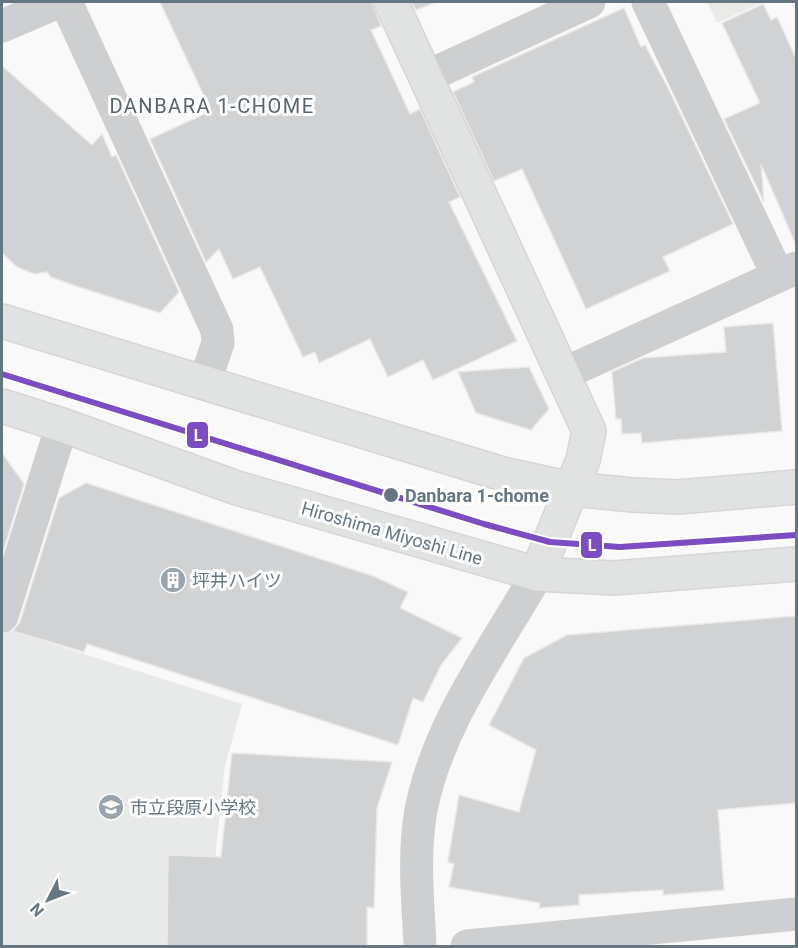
<svg xmlns="http://www.w3.org/2000/svg" width="798" height="948" font-family="Roboto,'Noto Sans JP',sans-serif">
<style>
.built{fill:#e8e9e9}
.green{fill:#e8ebe6}
.building{fill:#d0d2d3;stroke:#e8e8e8;stroke-width:1.5}
.lines{fill:none;stroke-linecap:round;stroke-linejoin:round}
.secondary-casing{stroke:#d5d6d7;stroke-width:36}
.primary-casing{stroke:#d5d6d7;stroke-width:36}
.street{stroke:#cecfd0;stroke-width:33}
.secondary{stroke:#e1e2e2;stroke-width:33}
.primary{stroke:#e1e2e2;stroke-width:33}
.tram-1-casing{stroke:#fff;stroke-width:10}
.tram-1{stroke:#7b4cc2;stroke-width:6}
.stop-dot{fill:#657683;stroke:#fff;stroke-width:2}
.labels{text-anchor:middle;dominant-baseline:central;stroke-width:6;stroke-linejoin:round;paint-order:stroke}
.stop-label{font-size:18px;font-weight:bold;fill:#657683;stroke:#fff;text-anchor:start}
.street-label{font-size:18px;fill:#657683;stroke:#fff}
.poi-label{font-size:18px;fill:#657683;stroke:#fff;text-anchor:start}
.neighbourhood-label{font-size:20px;letter-spacing:1.5px;fill:#57646e;stroke:#fff}
.line-badge{stroke:#fff;stroke-width:2}
.badge-label{font-size:16px;text-anchor:middle;font-weight:bold;fill:#fff}
</style>
<rect width="100%" height="100%" fill="#f9f9f9"/>
<path class="built" d="M 2,628 L 242,704 L 225,766 L 216,849 L 216,946 L 2,946 Z"/>
<path class="green" d="M 707,2 L 764,2 L 717,23 Z"/>
<g class="building">
<path d="M 160,2 L 372,2 L 381,26 L 371,30 L 410,114 L 420,109 L 460,197 L 449,202 L 517,341 L 433,380 L 423,360 L 388,377 L 370,339 L 319,363 L 315,352 L 303,357 L 260,267 L 233,279 L 219,249 L 206,262 L 150,139 L 211,111 Z"/>
<path d="M 411,2 L 436,2 L 416,10 Z"/>
<path d="M 763,4 L 771,20 L 777,17 L 796,59 L 796,245 L 761,164 L 764,202 L 724,119 L 760,103 L 722,23 Z"/>
<path d="M 624,8 L 641,47 L 645,45 L 668,88 L 733,224 L 663,257 L 670,271 L 586,309 L 522,169 L 494,181 L 453,92 L 474,82 L 472,77 Z"/>
<path d="M 2,66 L 92,145 L 102,134 L 112,157 L 116,155 L 179,292 L 160,313 L 76,286 L 51,277 L 47,272 L 34,274 L 17,267 L 2,253 Z"/>
<path d="M 773,323 L 782,431 L 642,443 L 641,433 L 622,434 L 621,419 L 616,419 L 612,372 L 643,358 L 726,352 L 724,327 Z"/>
<path d="M 529,367 L 549,409 L 531,430 L 476,413 L 458,372 Z"/>
<path d="M 2,453 L 24,484 L 2,555 Z"/>
<path d="M 86,483 L 373,576 L 408,592 L 400,608 L 462,638 L 441,665 L 423,702 L 413,698 L 398,745 L 87,644 L 84,652 L 13,631 L 20,622 L 59,498 Z"/>
<path d="M 796,616 L 796,803 L 718,810 L 724,890 L 663,895 L 663,890 L 579,895 L 579,905 L 539,908 L 540,903 L 449,887 L 454,864 L 448,862 L 459,795 L 519,812 L 536,750 L 489,725 L 524,658 L 567,635 Z"/>
<path d="M 232,753 L 392,762 L 377,808 L 374,908 L 367,907 L 367,946 L 167,946 L 168,855 L 221,857 Z"/>
</g>
<g class="lines">
<g class="secondary-casing">
<path id="secondary" d="M 391,2 L 589,431 L 583,460 L 537,574"/>
</g>
<g class="primary-casing">
<g id="primary">
<path d="M 2,321 L 503,474 L 572,489 L 633,495 L 677,497 L 796,487"/>
<path d="M 2,406 L 62,425 L 237,488 L 537,574 L 614,578 L 796,564"/>
</g>
</g>
<g class="street">
<path d="M 66,2 L 217,330 L 218,343 L 204,384"/>
<path d="M 648,2 L 778,276"/>
<path d="M 2,26 L 58,2"/>
<path d="M 426,77 L 589,2"/>
<path d="M 563,374 L 796,268"/>
<path d="M 2,616 L 62,425"/>
<path d="M 420,946 C 418,901 413,855 421,810 C 438,723 494,650 537,574"/>
<path d="M 467,946 L 796,914"/>
</g>
<use href="#secondary" class="secondary"/>
<use href="#primary" class="primary"/>
<g class="tram-1-casing">
<path id="tram-1" d="M 2,374 L 484,524 L 550,542 L 620,547 L 796,535"/>
</g>
<use href="#tram-1" class="tram-1"/>
</g>
<defs>
<g id="building-disc" transform="scale(1.35)"><circle r="9.5" fill="#99a4ac" stroke="#fff"/><path d="M-4-6H4V6H1V3H-1V6H-4ZM-2.5-4.3h1.7v1.8h-1.7ZM.8-4.3h1.7v1.8H.8ZM-2.5-1h1.7V.8h-1.7ZM.8-1h1.7V.8H.8Z" fill="#fff"/></g>
<g id="school-disc" transform="scale(1.35)"><circle r="9.5" fill="#99a4ac" stroke="#fff"/><path d="M0-5L7-2L0 1L-7-2ZM-4 1L0 2.5L4 1V4Q0 6-4 4Z" fill="#fff"/></g>
</defs>
<g fill-rule="evenodd">
<use href="#building-disc" x="173" y="580"/>
<use href="#school-disc" x="111" y="807"/>
</g>
<circle class="stop-dot" cx="391" cy="495" r="8"/>
<g class="labels">
<g class="stop-label">
<text x="405" y="495">Danbara 1-chome</text>
</g>
<g class="street-label">
<text transform="translate(392 533) rotate(16)">Hiroshima Miyoshi Line</text>
</g>
<g class="poi-label">
<text x="192" y="580">坪井ハイツ</text>
<text x="130" y="807">市立段原小学校</text>
</g>
<g class="neighbourhood-label">
<text x="212" y="106">DANBARA 1-CHOME</text>
</g>
</g>
<g class="line-badge">
<rect x="186" y="421" width="23" height="28" rx="6" fill="#7b4cc2"/>
<rect x="580" y="531" width="23" height="28" rx="6" fill="#7b4cc2"/>
</g>
<g class="badge-label">
<text x="198" y="441">L</text>
<text x="592" y="551">L</text>
</g>
<rect width="798" height="948" fill="none" stroke="#657683" stroke-width="6"/>
<g transform="translate(48 900) rotate(228)" stroke="#ffffff" stroke-width="4.5" paint-order="stroke">
<path d="M0-4.5L10 22L0 15L-10 22Z" fill="#657683"/>
<text y="-9" font-size="16" font-weight="bold" text-anchor="middle" fill="#657683">N</text>
</g>
</svg>
